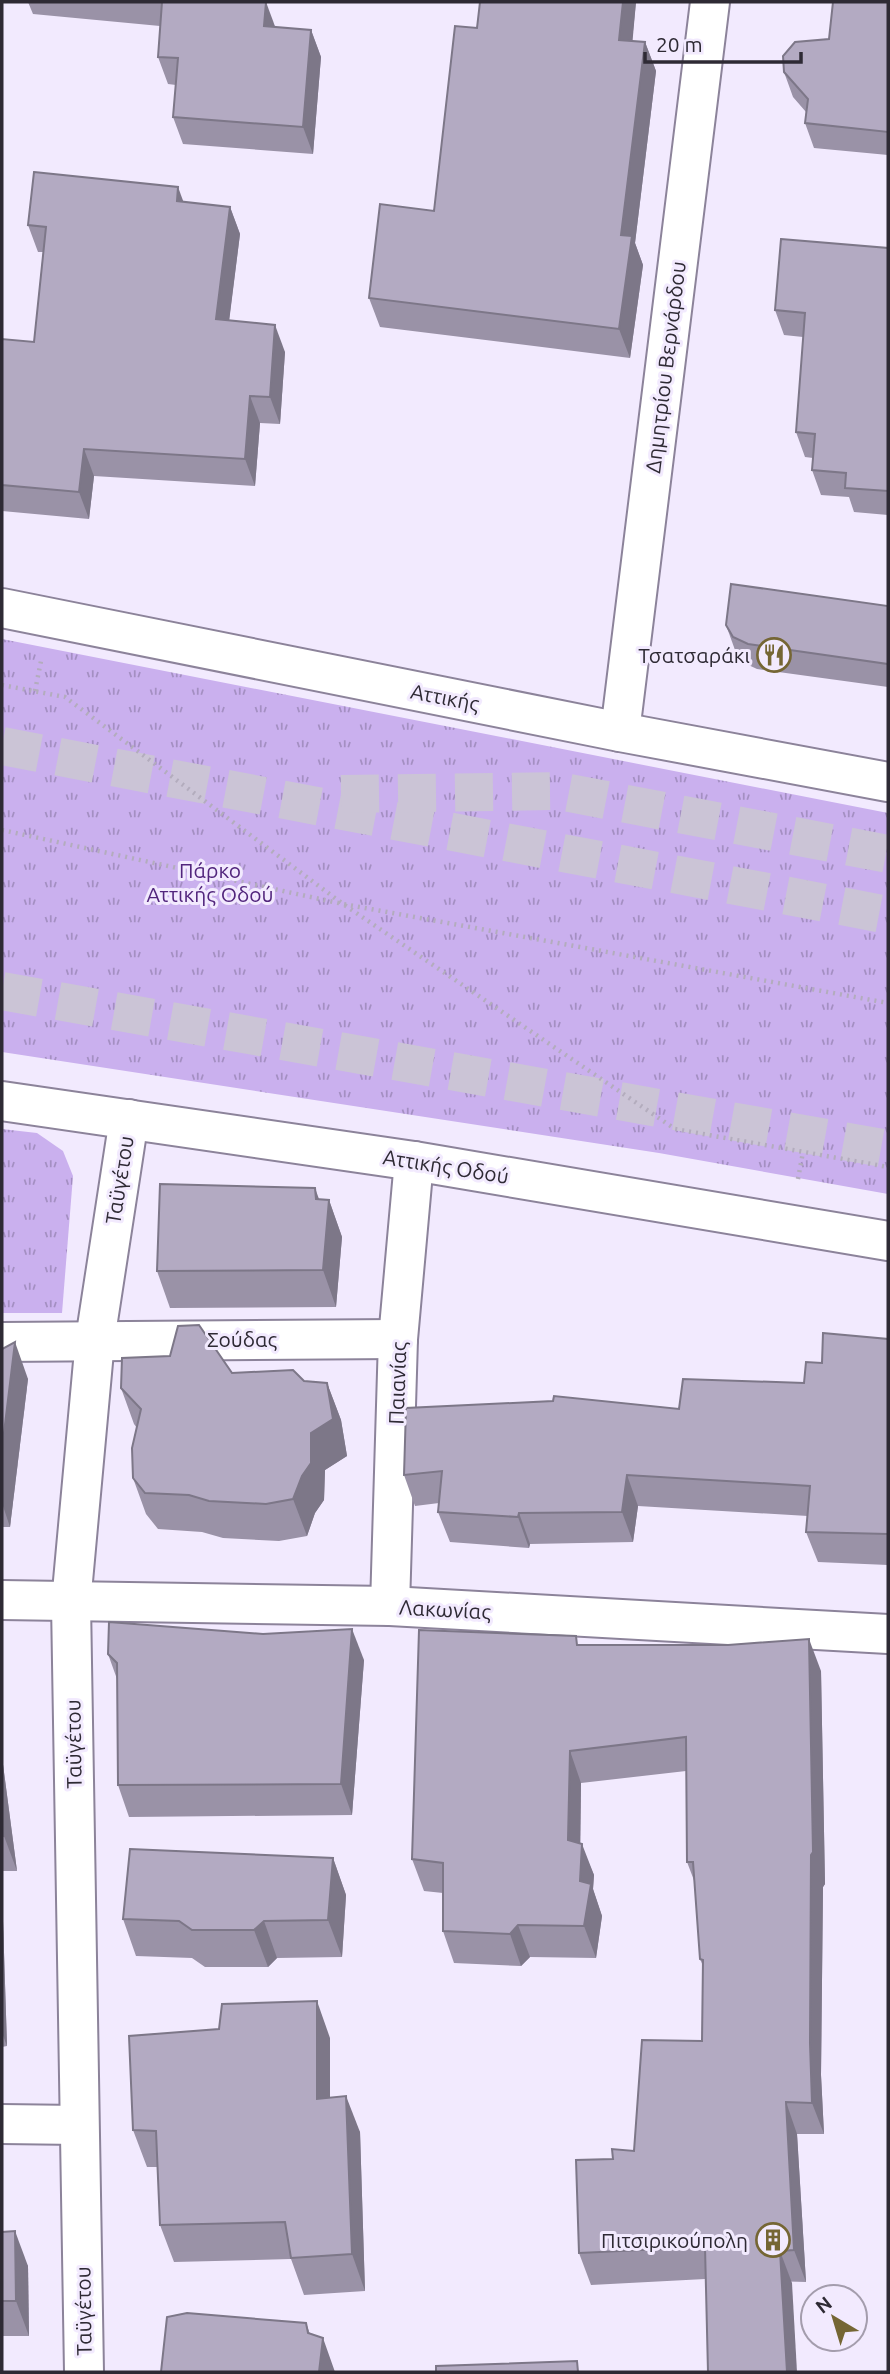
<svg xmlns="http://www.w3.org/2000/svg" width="890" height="2374" font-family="Ubuntu,sans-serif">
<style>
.grass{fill:url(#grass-tufts)}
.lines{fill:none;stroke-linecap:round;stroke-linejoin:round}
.highway-tunnel{stroke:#cbc4d6;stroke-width:38;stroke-dasharray:38 19;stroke-linecap:butt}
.minor-casing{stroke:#8c839a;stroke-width:42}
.major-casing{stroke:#8c839a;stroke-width:42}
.path{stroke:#b3acbd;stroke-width:4.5;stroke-dasharray:2 5;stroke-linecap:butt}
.minor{stroke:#fff;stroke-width:38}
.major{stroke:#fff;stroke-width:38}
.wall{fill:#9a92a7}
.shaded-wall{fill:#7d7788}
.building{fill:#b3aac2;stroke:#7d7788;stroke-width:2}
.labels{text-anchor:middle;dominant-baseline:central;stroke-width:6;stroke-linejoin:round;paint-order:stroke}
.street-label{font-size:21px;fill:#2e2a34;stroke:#f2eafe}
.poi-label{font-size:21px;fill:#2e2a34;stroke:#f2eafe;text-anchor:end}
.park-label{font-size:21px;fill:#52267d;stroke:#f2eafe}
</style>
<defs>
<pattern id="grass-tufts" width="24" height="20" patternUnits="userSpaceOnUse" patternTransform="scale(1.75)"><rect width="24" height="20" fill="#cab0ee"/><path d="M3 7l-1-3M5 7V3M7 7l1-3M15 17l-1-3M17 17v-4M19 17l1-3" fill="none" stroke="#a48fc2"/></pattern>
</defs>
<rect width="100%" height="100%" fill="#f2eafe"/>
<g class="grass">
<path d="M 2,639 L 888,813 L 888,1194 L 659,1153 L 2,1052 Z"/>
<path d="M 2,1129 L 37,1133 L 63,1151 L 73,1176 L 62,1313 L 2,1313 Z"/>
</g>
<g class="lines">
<g class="highway-tunnel">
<path d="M 2,746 L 888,915"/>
<path d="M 341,794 L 559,791 L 888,854"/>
<path d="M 2,991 L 888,1149"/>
</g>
<g class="minor-casing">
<g id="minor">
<path d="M 620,732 L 710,2"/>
<path d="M 2,1342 L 398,1339"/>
<path d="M 2,1600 L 390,1606 L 888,1634"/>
<path d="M 390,1606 L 398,1339 L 414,1161"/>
<path d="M 2,2124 L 79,2125"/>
<path d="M 84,2372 L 71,1603 L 95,1340 L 129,1119"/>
</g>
</g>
<g class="major-casing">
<g id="major">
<path d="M 2,608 L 620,732 L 888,782"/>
<path d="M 2,1101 L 414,1161 L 888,1241"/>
</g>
</g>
<g class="path">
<path d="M 2,685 L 65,697 L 343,904 L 675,1129 L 888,1167"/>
<path d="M 35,691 L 41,661"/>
<path d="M 2,830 L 343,904 L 888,1003"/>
<path d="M 798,1179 L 803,1152"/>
</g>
<use href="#minor" class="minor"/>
<use href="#major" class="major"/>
</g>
<g class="wall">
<path d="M 28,2 L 259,2 L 275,27 L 311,30 L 321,57 L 313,154 L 183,144 L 173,117 L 176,85 L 168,84 L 158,57 L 160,26 L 33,14 Z"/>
<path d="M 480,2 L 636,2 L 632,41 L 645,42 L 656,71 L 635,243 L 643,265 L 630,358 L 380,327 L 369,298 L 434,211 L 477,28 Z"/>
<path d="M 888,2 L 888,155 L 814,148 L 805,123 L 806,112 L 793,97 L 784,72 L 829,39 Z"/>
<path d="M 184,202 L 230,207 L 240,234 L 229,320 L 285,352 L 280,424 L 260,423 L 255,486 L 94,476 L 89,519 L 2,511 L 2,339 L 34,342 L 43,252 L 38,252 L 28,225 Z"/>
<path d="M 888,248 L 888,515 L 854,512 L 849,497 L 821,495 L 812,470 L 813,458 L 805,457 L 796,432 L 803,337 L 784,335 L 775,310 Z"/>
<path d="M 888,606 L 888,687 L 757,669 L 742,662 L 735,650 L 726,625 Z"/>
<path d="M 319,1200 L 329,1200 L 342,1237 L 336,1307 L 170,1308 L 157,1271 Z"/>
<path d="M 888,1339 L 888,1565 L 818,1562 L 806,1532 L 808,1516 L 638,1506 L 633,1542 L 530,1544 L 529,1548 L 450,1542 L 438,1512 L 439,1503 L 415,1506 L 404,1475 L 679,1409 L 804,1383 L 822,1363 Z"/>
<path d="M 2,1349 L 28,1379 L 10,1527 L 2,1527 Z"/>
<path d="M 232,1373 L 304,1381 L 327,1383 L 341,1420 L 347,1456 L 325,1470 L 324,1500 L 315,1513 L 307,1536 L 279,1541 L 223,1538 L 202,1532 L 158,1529 L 146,1514 L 133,1478 L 137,1428 L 134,1424 L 121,1388 Z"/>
<path d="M 579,1645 L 821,1671 L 825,1884 L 823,1887 L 821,2075 L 824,2134 L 797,2134 L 806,2282 L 705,2279 L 591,2285 L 579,2253 L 613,2159 L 634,2151 L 702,2041 L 703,1966 L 700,1959 L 695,1883 L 687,1862 L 686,1771 L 581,1783 L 580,1843 L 594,1875 L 593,1889 L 602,1916 L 596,1958 L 530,1957 L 521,1966 L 454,1963 L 443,1931 L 443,1893 L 424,1891 L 412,1859 Z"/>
<path d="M 108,1654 L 364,1660 L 352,1815 L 129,1817 L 118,1785 L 117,1679 Z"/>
<path d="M 2,1674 L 2,1757 L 17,1871 L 2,1871 Z"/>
<path d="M 333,1858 L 346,1895 L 342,1957 L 277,1958 L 268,1967 L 205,1967 L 192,1958 L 136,1956 L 123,1919 Z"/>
<path d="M 2,1890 L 7,2046 L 2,2047 Z"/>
<path d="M 219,2029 L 330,2038 L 330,2097 L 360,2132 L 365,2291 L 304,2295 L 291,2259 L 174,2262 L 160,2225 L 158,2167 L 147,2167 L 133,2130 Z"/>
<path d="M 2,2232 L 28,2266 L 29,2336 L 2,2336 Z"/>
</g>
<g class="shaded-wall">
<path d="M 266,2 L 276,29 L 264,26 Z"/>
<path d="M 623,2 L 636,2 L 630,69 L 619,40 Z"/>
<path d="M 311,30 L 321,57 L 313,154 L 303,127 Z"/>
<path d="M 645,42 L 656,71 L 635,243 L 643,265 L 630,358 L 619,329 L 621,235 Z"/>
<path d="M 178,187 L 188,214 L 177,201 Z"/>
<path d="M 230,207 L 240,234 L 226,346 L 216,319 Z"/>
<path d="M 275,325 L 285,352 L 280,424 L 270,397 Z"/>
<path d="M 250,396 L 260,423 L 255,486 L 245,459 Z"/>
<path d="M 84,449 L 94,476 L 89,519 L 79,492 Z"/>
<path d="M 315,1188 L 327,1221 L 329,1200 L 342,1237 L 336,1307 L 323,1270 Z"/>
<path d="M 15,1342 L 28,1379 L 10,1527 L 2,1503 L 2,1449 Z"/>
<path d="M 327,1383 L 341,1420 L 347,1456 L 325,1470 L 324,1500 L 315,1513 L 307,1536 L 293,1499 L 311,1433 Z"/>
<path d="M 627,1475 L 638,1506 L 633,1542 L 622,1512 Z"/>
<path d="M 519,1513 L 530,1544 L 529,1548 L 518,1517 Z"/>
<path d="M 352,1629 L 364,1660 L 352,1815 L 341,1784 Z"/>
<path d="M 809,1639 L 821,1671 L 825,1884 L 823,1887 L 821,2075 L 824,2134 L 812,2103 L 810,2043 Z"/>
<path d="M 2,1674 L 2,1757 L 17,1871 L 4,1836 L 2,1817 Z"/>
<path d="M 570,1751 L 581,1783 L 580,1872 L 568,1840 Z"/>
<path d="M 582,1844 L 594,1875 L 593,1889 L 602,1916 L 596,1958 L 584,1926 L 580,1881 Z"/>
<path d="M 333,1858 L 346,1895 L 342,1957 L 328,1920 Z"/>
<path d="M 2,1890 L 7,2046 L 2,2033 Z"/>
<path d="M 264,1921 L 277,1958 L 268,1967 L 254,1930 Z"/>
<path d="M 518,1925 L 530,1957 L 521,1966 L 510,1934 Z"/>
<path d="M 317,2001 L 330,2038 L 330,2136 L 317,2099 Z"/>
<path d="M 346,2096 L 360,2132 L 365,2291 L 352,2254 Z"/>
<path d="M 786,2102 L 797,2134 L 806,2282 L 794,2250 Z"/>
<path d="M 15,2231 L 28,2266 L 29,2336 L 16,2301 Z"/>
<path d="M 780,2251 L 792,2283 L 797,2372 L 787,2372 Z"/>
<path d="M 306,2323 L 319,2360 L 323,2338 L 335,2372 L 319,2372 Z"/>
</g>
<g class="building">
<path d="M 162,2 L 266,2 L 264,26 L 311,30 L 303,127 L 173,117 L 178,58 L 158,57 Z"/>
<path d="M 480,2 L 623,2 L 619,40 L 645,42 L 621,235 L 632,236 L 619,329 L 369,298 L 380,204 L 434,211 L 455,26 L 477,28 Z"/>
<path d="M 833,2 L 888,2 L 888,132 L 805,123 L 808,99 L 784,72 L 783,56 L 795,42 L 829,39 Z"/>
<path d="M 34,172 L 178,187 L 177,201 L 230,207 L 216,319 L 275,325 L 270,397 L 250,396 L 245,459 L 84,449 L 79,492 L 2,485 L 2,339 L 34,342 L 46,227 L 28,225 Z"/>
<path d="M 781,239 L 888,248 L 888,491 L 845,488 L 846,473 L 812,470 L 815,434 L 796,432 L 805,313 L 775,310 Z"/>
<path d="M 731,584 L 888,606 L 888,664 L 748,644 L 733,637 L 726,625 Z"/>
<path d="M 160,1184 L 315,1188 L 316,1199 L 329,1200 L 323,1270 L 157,1271 Z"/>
<path d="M 199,1325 L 232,1373 L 293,1370 L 304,1381 L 327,1383 L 333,1419 L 311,1433 L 311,1463 L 302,1476 L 293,1499 L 266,1504 L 209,1501 L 189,1495 L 145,1493 L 133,1478 L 132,1448 L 141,1409 L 121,1388 L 122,1358 L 170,1356 L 178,1326 Z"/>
<path d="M 823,1333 L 888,1339 L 888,1534 L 806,1532 L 810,1486 L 627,1475 L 622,1512 L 519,1513 L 518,1517 L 438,1512 L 442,1471 L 404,1475 L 406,1408 L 553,1401 L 554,1396 L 679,1409 L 683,1379 L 804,1383 L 806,1362 L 822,1363 Z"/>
<path d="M 15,1342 L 2,1449 L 2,1349 Z"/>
<path d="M 109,1622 L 263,1634 L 352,1629 L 341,1784 L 118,1785 L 117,1663 L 108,1654 Z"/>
<path d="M 419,1630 L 576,1636 L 577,1645 L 728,1645 L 809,1639 L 813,1852 L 811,1855 L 810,2043 L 812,2103 L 786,2102 L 794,2250 L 780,2251 L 787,2372 L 708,2372 L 705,2247 L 579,2253 L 576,2160 L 613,2159 L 612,2149 L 634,2151 L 642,2040 L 702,2041 L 703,1960 L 700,1959 L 693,1862 L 687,1862 L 686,1737 L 570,1751 L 568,1840 L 582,1844 L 580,1881 L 591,1884 L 584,1926 L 518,1925 L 510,1934 L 443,1931 L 443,1863 L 412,1859 Z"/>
<path d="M 2,1817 L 4,1836 L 2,1836 Z"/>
<path d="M 130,1849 L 333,1858 L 328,1920 L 264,1921 L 254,1930 L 192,1930 L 179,1921 L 123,1919 Z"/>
<path d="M 317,2001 L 317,2099 L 346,2096 L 352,2254 L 291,2258 L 285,2222 L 160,2225 L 156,2131 L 133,2130 L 129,2036 L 219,2029 L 222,2004 Z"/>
<path d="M 15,2231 L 16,2301 L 2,2301 L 2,2232 Z"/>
<path d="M 187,2313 L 306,2323 L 308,2333 L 323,2338 L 319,2372 L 161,2372 L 167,2317 Z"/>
<path d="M 577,2361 L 578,2372 L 436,2372 L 436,2366 Z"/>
</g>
<defs>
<g id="restaurant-ring" transform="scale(1.75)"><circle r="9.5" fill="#f2eafe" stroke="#756634" stroke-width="1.5"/><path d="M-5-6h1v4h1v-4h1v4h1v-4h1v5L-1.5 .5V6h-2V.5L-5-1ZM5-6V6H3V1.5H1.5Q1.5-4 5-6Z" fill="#756634"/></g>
<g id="building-ring" transform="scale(1.75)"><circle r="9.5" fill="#f2eafe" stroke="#756634" stroke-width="1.5"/><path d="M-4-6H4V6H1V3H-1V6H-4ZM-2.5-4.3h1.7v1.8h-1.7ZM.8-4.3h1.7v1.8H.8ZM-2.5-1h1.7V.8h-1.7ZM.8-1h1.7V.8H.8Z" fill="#756634"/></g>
</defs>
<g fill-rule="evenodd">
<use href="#restaurant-ring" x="774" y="655"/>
<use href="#building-ring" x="773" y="2240"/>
</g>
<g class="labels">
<g class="street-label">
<text transform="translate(665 367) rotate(-83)">Δημητρίου Βερνάρδου</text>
<text transform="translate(445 697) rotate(11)">Αττικής</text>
<text transform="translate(446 1166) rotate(9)">Αττικής Οδού</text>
<text transform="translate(119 1180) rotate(-81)">Ταϋγέτου</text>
<text x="242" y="1339">Σούδας</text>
<text transform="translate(397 1383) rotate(-88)">Παιανίας</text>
<text transform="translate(445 1609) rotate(3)">Λακωνίας</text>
<text transform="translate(73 1744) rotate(-91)">Ταϋγέτου</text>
<text transform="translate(83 2311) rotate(-91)">Ταϋγέτου</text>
</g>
<g class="poi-label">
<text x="750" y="655">Τσατσαράκι</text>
<text x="748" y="2240">Πιτσιρικούπολη</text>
</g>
<g class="park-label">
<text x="210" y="870">Πάρκο<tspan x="210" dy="24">Αττικής Οδού</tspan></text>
</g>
</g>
<rect width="890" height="2374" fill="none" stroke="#2e2a34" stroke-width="7"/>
<g transform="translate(834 2318) rotate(322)"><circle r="33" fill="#f2eafe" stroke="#a49dad" stroke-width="2"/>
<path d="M0-5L12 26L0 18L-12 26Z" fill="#756634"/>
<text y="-10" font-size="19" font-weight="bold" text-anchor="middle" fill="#2e2a34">N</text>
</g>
<path d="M645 52v10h156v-10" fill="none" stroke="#2e2a34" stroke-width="3.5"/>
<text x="656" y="52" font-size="21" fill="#2e2a34" stroke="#f2eafe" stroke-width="5" paint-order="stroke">20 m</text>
</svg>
